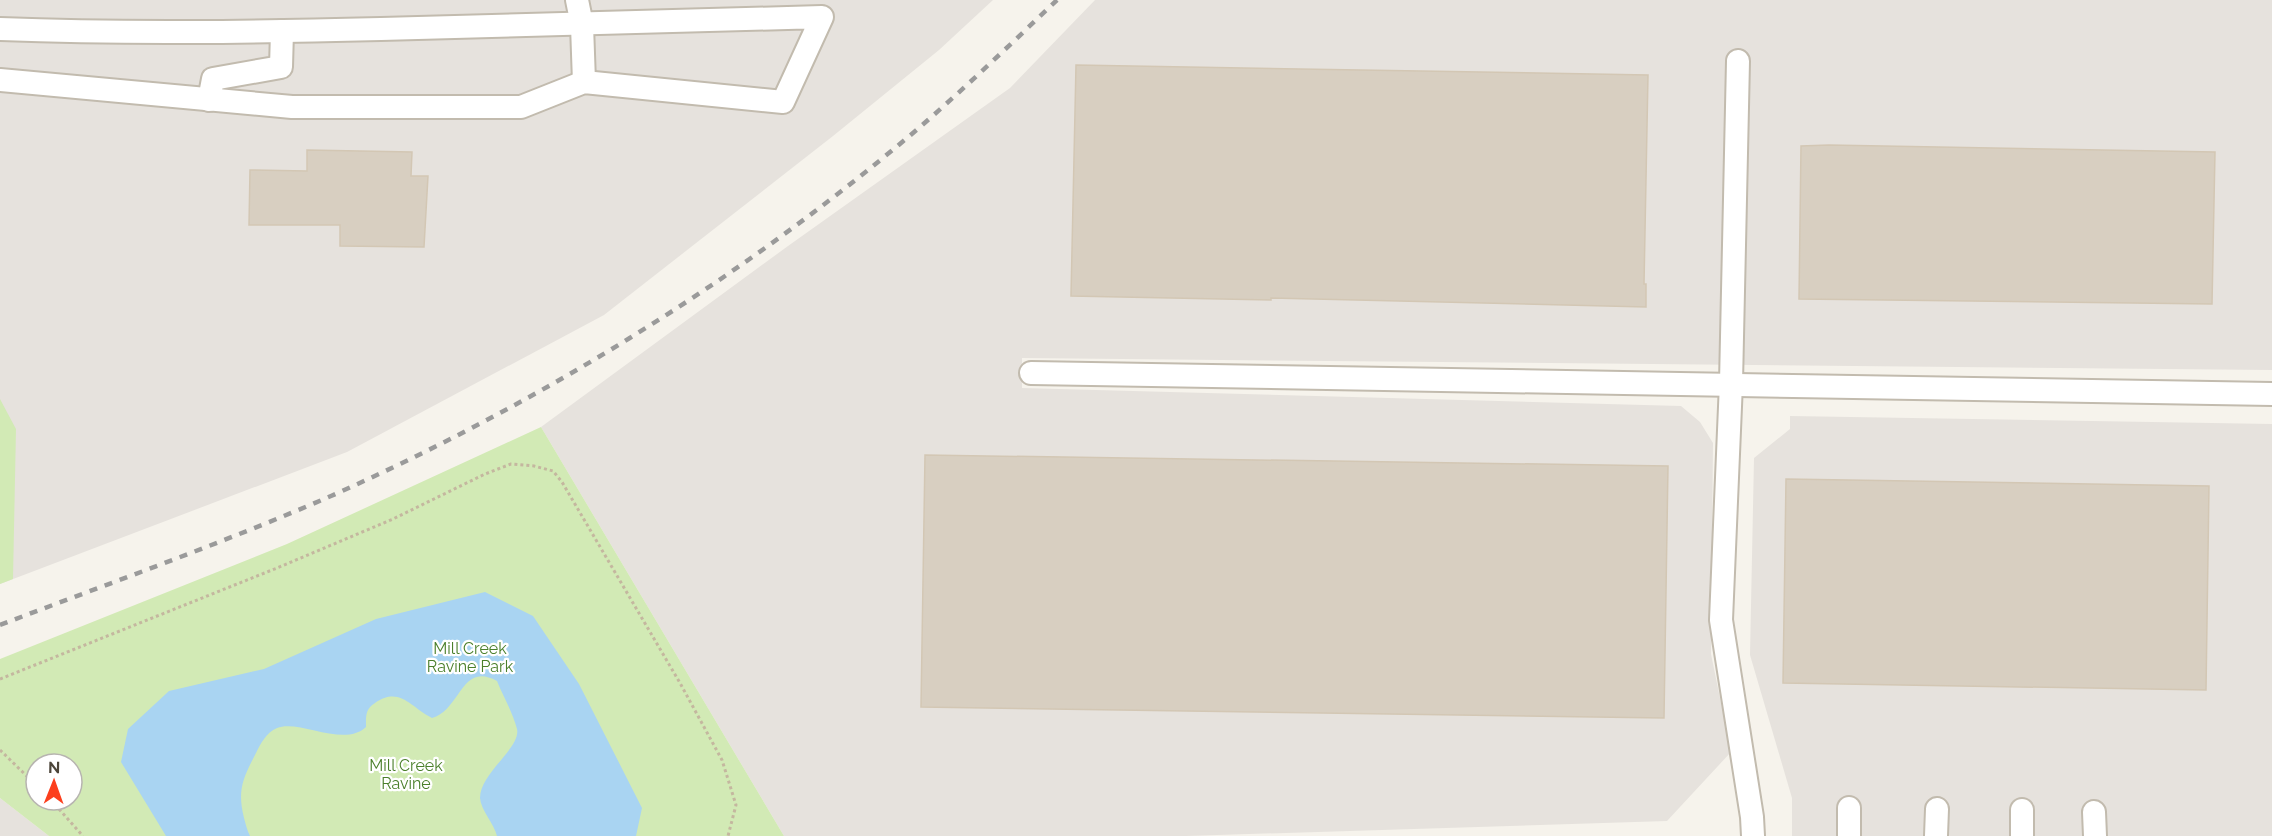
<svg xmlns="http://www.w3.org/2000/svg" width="2272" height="836" font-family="Raleway,sans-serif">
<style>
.industrial{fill:#e6e2dd}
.green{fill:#d2eab5;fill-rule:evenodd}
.water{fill:#a9d4f2}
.building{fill:#d8cfc1;stroke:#d3c7b4;stroke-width:1.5}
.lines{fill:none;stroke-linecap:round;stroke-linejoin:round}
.minor-casing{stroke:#c2bbae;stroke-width:26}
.path{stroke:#c4b79f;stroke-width:3;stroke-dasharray:3 3;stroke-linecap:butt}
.minor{stroke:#fff;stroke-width:22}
.rail{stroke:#9a9a9a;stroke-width:4.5;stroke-dasharray:8 8;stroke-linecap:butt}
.labels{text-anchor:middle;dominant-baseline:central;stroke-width:4.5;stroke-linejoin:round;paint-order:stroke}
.park-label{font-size:16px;fill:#4a7f2a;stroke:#fff}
</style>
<rect width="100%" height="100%" fill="#f6f3ec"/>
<g class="industrial">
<path d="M 0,0 L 993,0 L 939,50 L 833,136 L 604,315 L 347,452 L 0,584 Z"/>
<path d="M 1095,0 L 2272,0 L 2272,370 L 1022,358 L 1022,388 L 1681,406 L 1700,422 L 1713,443 L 1711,654 L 1731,752 L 1667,821 L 1186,836 L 784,836 L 541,427 L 788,246 L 1010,88 Z"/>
<path d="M 1790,416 L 2272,424 L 2272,836 L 1792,836 L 1792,798 L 1750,655 L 1754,458 L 1790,429 Z"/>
<path d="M 0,798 L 49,836 L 0,836 Z"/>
</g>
<g class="green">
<path d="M 0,399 L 16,429 L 13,579 L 0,584 Z"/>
<path d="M 541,427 L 784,836 L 49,836 L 0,798 L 0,659 L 287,544 ZM 36,764 L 72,764 L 72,800 L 36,800 Z"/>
</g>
<path class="water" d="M 485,592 L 533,616 L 579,684 L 642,808 L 636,836 L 497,836 C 494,823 481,811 480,798 C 480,773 521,748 517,729 C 513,713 503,696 497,681 C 461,661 461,710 432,718 C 410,707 400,686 375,703 C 365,709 366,717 366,727 C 344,748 299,719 277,728 C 266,733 261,743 256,753 C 243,778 237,790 244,818 C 246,825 247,830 250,836 L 166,836 L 121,762 L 128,729 L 169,691 L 264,669 L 376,619 Z"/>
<g class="building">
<path d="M 1076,65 L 1648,75 L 1644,284 L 1646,284 L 1646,307 L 1271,298 L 1271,300 L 1071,296 Z"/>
<path d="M 1829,145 L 2215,152 L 2212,304 L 1799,299 L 1801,146 Z"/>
<path d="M 307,150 L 412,152 L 411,176 L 428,176 L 424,247 L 340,246 L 340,225 L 249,225 L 250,170 L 307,171 Z"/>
<path d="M 925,455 L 1668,466 L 1664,718 L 921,707 Z"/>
<path d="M 1786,479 L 2209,486 L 2206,690 L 1783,683 Z"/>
</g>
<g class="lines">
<g class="minor-casing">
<g id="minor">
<path d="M 577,0 L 582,25 L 584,82"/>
<path d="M 0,29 C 127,34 254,32 381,29 C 528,26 675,22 822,17 L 783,102 L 584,82 L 521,107 L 292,107 L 0,80"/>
<path d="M 1738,61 L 1731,383 L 1721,620 L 1752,817 L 1753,836"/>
<path d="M 209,100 L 213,79 L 281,67 L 282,31"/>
<path d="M 1031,373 L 2272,394"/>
<path d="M 2022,810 L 2022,836"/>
<path d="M 2094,812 L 2095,836"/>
<path d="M 1849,836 L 1849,808"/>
<path d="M 1936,836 L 1937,809"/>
</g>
</g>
<g class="path">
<path d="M 0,679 L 277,568 L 393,519 L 485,474 L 511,464 L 534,466 L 553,471 L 562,482 L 680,683 L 722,760 L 736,805 L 728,836"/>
<path d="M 0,750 L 36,785"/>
<path d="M 51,800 L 83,836"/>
</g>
<use href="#minor" class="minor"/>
<path class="rail" d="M 0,625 C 110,583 223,543 331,496 C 542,402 744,277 920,127 C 967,86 1012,43 1057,0"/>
</g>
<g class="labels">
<g class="park-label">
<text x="470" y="648">Mill Creek<tspan x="470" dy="18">Ravine Park</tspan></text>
<text x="406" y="765">Mill Creek<tspan x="406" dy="18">Ravine</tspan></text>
</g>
</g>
<g transform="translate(54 782) rotate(1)"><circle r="28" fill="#ffffff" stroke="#b7b4b0" stroke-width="1.5"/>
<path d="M0-4.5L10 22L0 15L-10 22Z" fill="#fc3f1d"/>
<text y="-9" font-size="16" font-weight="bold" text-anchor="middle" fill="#4b4439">N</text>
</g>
</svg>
